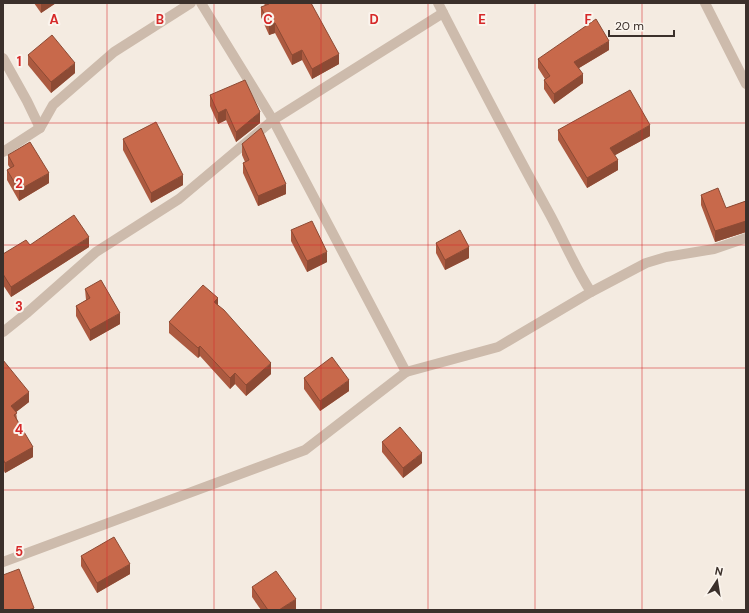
<svg xmlns="http://www.w3.org/2000/svg" width="749" height="613" font-family="'DM Sans',sans-serif">
<style>
.lines{fill:none;stroke-linecap:round;stroke-linejoin:round}
.minor{stroke:#cdbbac;stroke-width:10}
.wall{fill:#ac5a40}
.shaded-wall{fill:#8c4a34}
.building{fill:#c8694b;stroke:#8c4a34}
.grid{fill:none;stroke:#d62828;stroke-width:1;stroke-opacity:0.55}
.grid-label{font-size:13px;text-anchor:middle;font-weight:bold;fill:#d62828;stroke:#fbf5ee;stroke-width:4;stroke-linejoin:round;paint-order:stroke}
</style>
<rect width="100%" height="100%" fill="#f4ebe1"/>
<g class="lines">
<g class="minor">
<path d="M 201,3 L 273,120 L 406,372"/>
<path d="M 438,3 C 474,73 510,142 548,211 C 563,238 574,266 591,292"/>
<path d="M 705,3 L 746,84"/>
<path d="M 3,58 L 27,101 L 40,128"/>
<path d="M 3,152 L 40,128 L 53,105 L 114,52 L 191,3"/>
<path d="M 3,332 L 28,312 L 96,252 L 179,199 L 273,120 L 443,13"/>
<path d="M 3,562 L 305,450 L 406,372 L 498,347 L 591,292 L 646,263 L 666,257 L 714,249 L 746,238"/>
</g>
</g>
<g class="wall">
<path d="M 34,3 L 56,3 L 41,13 Z"/>
<path d="M 264,3 L 311,3 L 339,64 L 312,79 L 302,60 L 292,65 L 275,33 L 269,35 L 261,17 L 261,7 L 265,6 Z"/>
<path d="M 609,50 L 579,68 L 583,83 L 554,104 L 544,89 L 544,80 L 545,79 L 538,68 L 538,59 Z"/>
<path d="M 28,55 L 75,73 L 51,93 L 28,65 Z"/>
<path d="M 210,95 L 260,123 L 236,142 L 226,120 L 218,124 L 210,106 Z"/>
<path d="M 558,130 L 650,136 L 615,155 L 618,170 L 587,188 L 558,140 Z"/>
<path d="M 123,139 L 183,185 L 151,203 L 123,150 Z"/>
<path d="M 242,144 L 286,194 L 258,206 L 243,173 L 243,163 L 245,162 L 242,155 Z"/>
<path d="M 8,155 L 49,183 L 19,201 L 7,180 L 7,170 L 10,168 L 8,165 Z"/>
<path d="M 701,195 L 726,208 L 746,201 L 746,232 L 715,242 L 701,205 Z"/>
<path d="M 291,230 L 327,262 L 307,272 L 291,241 Z"/>
<path d="M 436,243 L 469,258 L 445,270 L 436,253 Z"/>
<path d="M 30,245 L 89,247 L 11,297 L 3,285 L 3,254 Z"/>
<path d="M 85,289 L 120,324 L 90,341 L 76,316 L 76,306 L 86,300 Z"/>
<path d="M 218,305 L 271,374 L 246,396 L 235,384 L 230,389 L 200,356 L 198,358 L 169,333 L 169,322 Z"/>
<path d="M 3,360 L 29,402 L 16,412 L 17,419 L 33,457 L 5,473 L 3,469 Z"/>
<path d="M 304,378 L 349,391 L 320,411 L 304,389 Z"/>
<path d="M 382,442 L 422,463 L 403,478 L 382,452 Z"/>
<path d="M 81,556 L 130,574 L 97,593 L 81,566 Z"/>
<path d="M 252,587 L 296,609 L 295,610 L 261,610 L 252,597 Z"/>
</g>
<g class="shaded-wall">
<path d="M 41,3 L 56,3 L 41,13 Z"/>
<path d="M 275,23 L 275,33 L 269,35 L 269,25 Z"/>
<path d="M 609,41 L 609,50 L 574,71 L 574,62 Z"/>
<path d="M 302,50 L 302,60 L 292,65 L 292,55 Z"/>
<path d="M 339,54 L 339,64 L 312,79 L 312,69 Z"/>
<path d="M 75,63 L 75,73 L 51,93 L 51,82 Z"/>
<path d="M 583,74 L 583,83 L 554,104 L 554,94 Z"/>
<path d="M 226,109 L 226,120 L 218,124 L 218,113 Z"/>
<path d="M 260,112 L 260,123 L 236,142 L 236,132 Z"/>
<path d="M 650,125 L 650,136 L 610,158 L 610,148 Z"/>
<path d="M 618,160 L 618,170 L 587,188 L 587,178 Z"/>
<path d="M 49,173 L 49,183 L 19,201 L 19,190 Z"/>
<path d="M 183,175 L 183,185 L 151,203 L 151,193 Z"/>
<path d="M 286,184 L 286,194 L 258,206 L 258,196 Z"/>
<path d="M 746,221 L 746,232 L 715,242 L 715,231 Z"/>
<path d="M 89,237 L 89,247 L 11,297 L 11,287 Z"/>
<path d="M 469,247 L 469,258 L 445,270 L 445,260 Z"/>
<path d="M 327,252 L 327,262 L 307,272 L 307,261 Z"/>
<path d="M 218,298 L 218,308 L 214,302 Z"/>
<path d="M 120,313 L 120,324 L 90,341 L 90,330 Z"/>
<path d="M 200,346 L 200,356 L 198,358 L 198,348 Z"/>
<path d="M 271,363 L 271,374 L 246,396 L 246,385 Z"/>
<path d="M 235,373 L 235,384 L 230,389 L 230,378 Z"/>
<path d="M 349,380 L 349,391 L 320,411 L 320,401 Z"/>
<path d="M 29,392 L 29,402 L 11,416 L 11,406 Z"/>
<path d="M 33,447 L 33,457 L 5,473 L 5,463 Z"/>
<path d="M 422,453 L 422,463 L 403,478 L 403,468 Z"/>
<path d="M 130,564 L 130,574 L 97,593 L 97,583 Z"/>
<path d="M 296,599 L 296,609 L 295,610 L 279,610 Z"/>
<path d="M 34,608 L 34,610 L 28,610 Z"/>
</g>
<g class="building">
<path d="M 268,3 L 311,3 L 339,54 L 312,69 L 302,50 L 292,55 L 275,23 L 269,25 L 261,7 L 269,4 Z"/>
<path d="M 596,19 L 609,41 L 574,62 L 583,74 L 554,94 L 544,80 L 550,76 L 538,59 Z"/>
<path d="M 52,35 L 75,63 L 51,82 L 28,55 Z"/>
<path d="M 245,80 L 260,112 L 236,132 L 226,109 L 218,113 L 210,95 Z"/>
<path d="M 630,90 L 650,125 L 610,148 L 618,160 L 587,178 L 558,130 Z"/>
<path d="M 156,122 L 183,175 L 151,193 L 123,139 Z"/>
<path d="M 261,128 L 286,184 L 258,196 L 243,163 L 249,160 L 242,144 Z"/>
<path d="M 30,142 L 49,173 L 19,190 L 7,170 L 14,166 L 8,155 Z"/>
<path d="M 718,188 L 726,208 L 746,201 L 746,221 L 715,231 L 701,195 Z"/>
<path d="M 74,215 L 89,237 L 11,287 L 3,274 L 3,254 L 26,240 L 30,245 Z"/>
<path d="M 312,221 L 327,252 L 307,261 L 291,230 Z"/>
<path d="M 460,230 L 469,247 L 445,260 L 436,243 Z"/>
<path d="M 101,280 L 120,313 L 90,330 L 76,306 L 90,298 L 85,289 Z"/>
<path d="M 203,285 L 218,298 L 214,302 L 224,310 L 271,363 L 246,385 L 235,373 L 230,378 L 200,346 L 198,348 L 169,322 Z"/>
<path d="M 332,357 L 349,380 L 320,401 L 304,378 Z"/>
<path d="M 3,360 L 29,392 L 11,406 L 17,413 L 14,415 L 33,447 L 5,463 L 3,459 Z"/>
<path d="M 400,427 L 422,453 L 403,468 L 382,442 Z"/>
<path d="M 114,537 L 130,564 L 97,583 L 81,556 Z"/>
<path d="M 19,569 L 34,608 L 28,610 L 3,610 L 3,575 Z"/>
<path d="M 276,571 L 296,599 L 279,610 L 268,610 L 252,587 Z"/>
</g>
<path class="grid" d="M 107,3 L 107,610M 214,3 L 214,610M 321,3 L 321,610M 428,3 L 428,610M 535,3 L 535,610M 642,3 L 642,610M 3,123 L 746,123M 3,245 L 746,245M 3,368 L 746,368M 3,490 L 746,490"/>
<g class="grid-label">
<text x="54" y="24">A</text>
<text x="160" y="24">B</text>
<text x="268" y="24">C</text>
<text x="374" y="24">D</text>
<text x="482" y="24">E</text>
<text x="588" y="24">F</text>
<text x="19" y="66">1</text>
<text x="19" y="188">2</text>
<text x="19" y="311">3</text>
<text x="19" y="434">4</text>
<text x="19" y="556">5</text>
</g>
<rect width="749" height="613" fill="none" stroke="#3b302b" stroke-width="8"/>
<g transform="translate(717 581) rotate(12)" stroke="#fbf5ee" stroke-width="3" paint-order="stroke">
<path d="M0-3L7 15L0 10L-7 15Z" fill="#3b302b"/>
<text y="-6" font-size="11" font-weight="bold" text-anchor="middle" fill="#3b302b">N</text>
</g>
<path d="M609 30v6h65v-6" fill="none" stroke="#3b302b" stroke-width="2"/>
<text x="615" y="30" font-size="12" fill="#3b302b" stroke="#fbf5ee" stroke-width="3" paint-order="stroke">20 m</text>
</svg>
